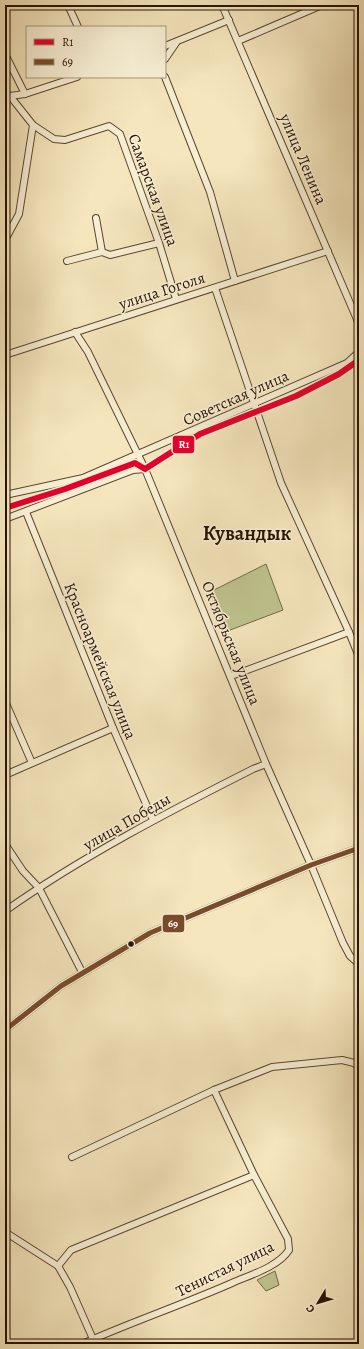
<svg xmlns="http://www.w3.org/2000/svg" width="364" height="1349" font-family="Alegreya,serif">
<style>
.green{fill:#bec48f;stroke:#736b48}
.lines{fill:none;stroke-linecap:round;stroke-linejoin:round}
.street-casing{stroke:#5b472f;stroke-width:8}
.street{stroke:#f8efd4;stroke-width:6}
.bus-1-casing{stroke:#f8efd4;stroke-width:8}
.bus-1{stroke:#7a4b2a;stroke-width:5}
.rail-1-casing{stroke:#f8efd4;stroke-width:9}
.rail-1{stroke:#e4002b;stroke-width:6}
.bus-dot{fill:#281200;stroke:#f8efd4;stroke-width:1.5}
.labels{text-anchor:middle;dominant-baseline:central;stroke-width:3;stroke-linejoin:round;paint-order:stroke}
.street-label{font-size:16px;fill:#281200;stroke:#f8efd4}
.district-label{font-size:20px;font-weight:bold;fill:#281200;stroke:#f8efd4}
.line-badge{stroke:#f8efd4;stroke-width:1.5}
.badge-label{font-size:11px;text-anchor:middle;font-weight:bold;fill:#fff}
</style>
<rect width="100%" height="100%" fill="#f5e6bd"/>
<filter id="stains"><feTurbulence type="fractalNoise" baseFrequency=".005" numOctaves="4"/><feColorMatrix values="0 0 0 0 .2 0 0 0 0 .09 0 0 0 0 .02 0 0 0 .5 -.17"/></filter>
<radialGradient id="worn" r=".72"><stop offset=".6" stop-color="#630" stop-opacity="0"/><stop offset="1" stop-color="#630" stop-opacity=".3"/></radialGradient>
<g class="green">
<path d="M 266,564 L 283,610 L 225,632 L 210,592 Z"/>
<path d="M 275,1271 L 279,1285 L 266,1291 L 257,1280 Z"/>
</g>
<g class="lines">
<g class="street-casing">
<g id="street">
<path d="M 68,5 L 78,27"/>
<path d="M 222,5 L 359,324"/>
<path d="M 238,41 L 322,5"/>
<path d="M 165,46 L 229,20"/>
<path d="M 5,54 L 25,94"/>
<path d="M 165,59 L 176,43"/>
<path d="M 165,77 L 210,192 L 235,281"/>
<path d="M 5,93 L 10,96 L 33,125 L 19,214 L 5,240"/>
<path d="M 10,96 L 25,94 L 77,77"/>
<path d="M 33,125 L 54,139 L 65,140 L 109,126 L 120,134 L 159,243 L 176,299"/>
<path d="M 96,218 L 102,252 L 110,255 L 159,243"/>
<path d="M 67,261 L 102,252"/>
<path d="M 215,288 L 281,483 L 349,632 L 359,657"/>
<path d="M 75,332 L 88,352 L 145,469 L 266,764 L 311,865 L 343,943 L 350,956 L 359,964"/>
<path d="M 5,355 L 328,251"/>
<path d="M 5,495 L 83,478 L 347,363 L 359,352"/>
<path d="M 26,512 L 113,728 L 153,820"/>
<path d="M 5,519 L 133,470 L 145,469"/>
<path d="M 231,676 L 349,632"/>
<path d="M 5,701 L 32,763"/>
<path d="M 5,775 L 113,728"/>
<path d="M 5,844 L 23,871 L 39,888 L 82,972"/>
<path d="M 5,911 C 83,856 168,812 253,769 L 266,764"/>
<path d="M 5,1030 L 61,986 L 150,933 L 311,865 L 359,848"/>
<path d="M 72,1157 L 214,1090"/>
<path d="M 5,1232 L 58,1266 L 70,1287 L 93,1339"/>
<path d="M 58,1266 L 71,1250 L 254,1175"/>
<path d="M 82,1344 C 131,1322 182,1305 232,1283 C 250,1275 278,1267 289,1250 L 288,1239 L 254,1175 L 214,1090 L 272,1067 L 342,1060 L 354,1063 L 359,1068"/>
</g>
</g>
<use href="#street" class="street"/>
<g class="bus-1-casing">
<path id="bus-1" d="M 5,1030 L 61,986 L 150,933 L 311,865 L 359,848"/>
</g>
<use href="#bus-1" class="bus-1"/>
<g class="rail-1-casing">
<path id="rail-1" d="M 5,508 L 65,489 L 135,463 L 145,469 L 200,434 L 296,396 L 339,374 L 359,360"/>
</g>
<use href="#rail-1" class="rail-1"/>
</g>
<circle class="bus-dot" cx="131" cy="944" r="3.5"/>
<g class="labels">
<g class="street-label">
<text transform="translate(303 159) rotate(67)">улица Ленина</text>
<text transform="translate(153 190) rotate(70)">Самарская улица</text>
<text transform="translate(162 291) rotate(-18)">улица Гоголя</text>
<text transform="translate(236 398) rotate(-24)">Советская улица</text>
<text transform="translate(231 643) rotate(68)">Октябрьская улица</text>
<text transform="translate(100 661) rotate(68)">Красноармейская улица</text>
<text transform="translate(127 822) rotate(-30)">улица Победы</text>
<text transform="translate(225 1269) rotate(-26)">Тенистая улица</text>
</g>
<g class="district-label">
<text x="247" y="533">Кувандык</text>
</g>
</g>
<g class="line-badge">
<rect x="172" y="435" width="23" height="19" rx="4" fill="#e4002b"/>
<rect x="162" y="914" width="23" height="19" rx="4" fill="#7a4b2a"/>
</g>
<g class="badge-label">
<text x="184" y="448">R1</text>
<text x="173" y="927">69</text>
</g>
<rect width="364" height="1349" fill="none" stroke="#f5e6bd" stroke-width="20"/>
<rect x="6" y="6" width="352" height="1337" fill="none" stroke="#281200" stroke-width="2"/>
<rect x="10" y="10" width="344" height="1329" fill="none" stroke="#281200"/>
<rect x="26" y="26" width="140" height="52" fill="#f8efd4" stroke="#a5977f"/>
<rect x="34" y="39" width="20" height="6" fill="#e4002b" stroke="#a5977f"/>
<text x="62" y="46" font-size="12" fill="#281200">R1</text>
<rect x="34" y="59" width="20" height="6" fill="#7a4b2a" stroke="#a5977f"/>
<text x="62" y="66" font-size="12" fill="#281200">69</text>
<g transform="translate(318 1303) rotate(232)" stroke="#f8efd4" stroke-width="3" paint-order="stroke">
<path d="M0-3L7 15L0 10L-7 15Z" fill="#281200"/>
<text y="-6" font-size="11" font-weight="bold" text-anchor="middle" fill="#281200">С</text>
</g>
<rect width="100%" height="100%" filter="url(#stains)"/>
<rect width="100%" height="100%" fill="url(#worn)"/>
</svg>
